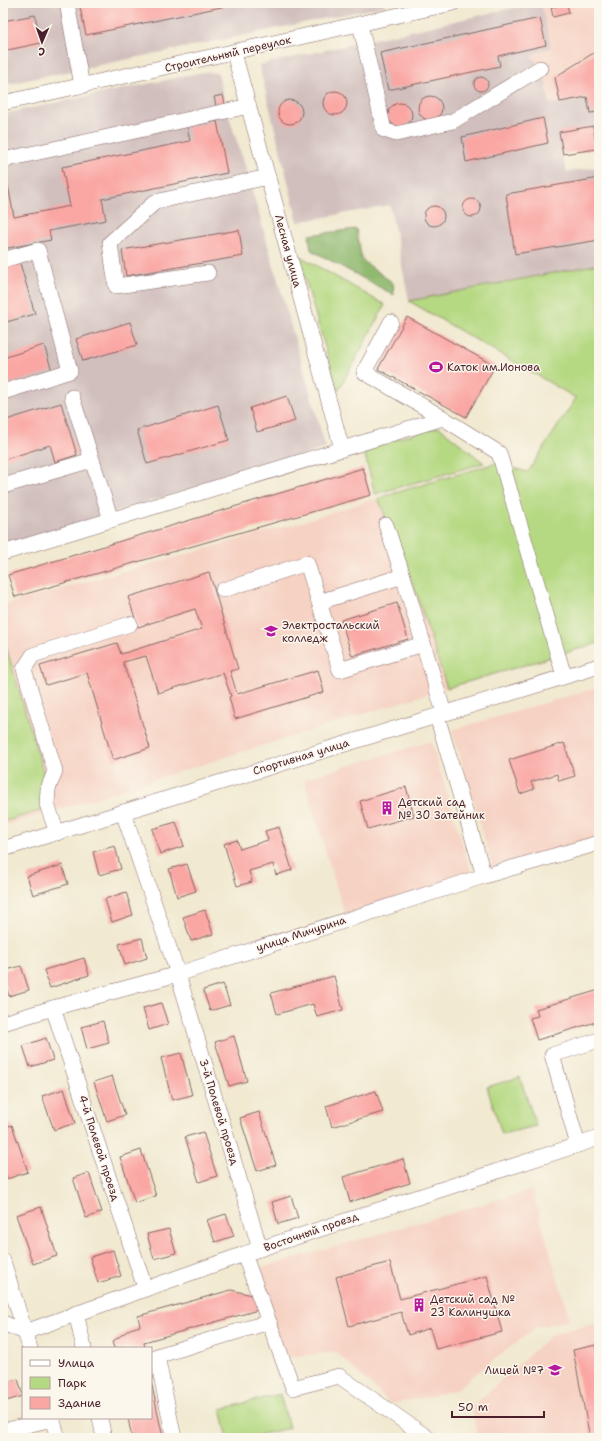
<svg xmlns="http://www.w3.org/2000/svg" width="602" height="1441" font-family="'Shantell Sans',sans-serif">
<style>
.built{fill:#f6d2c3}
.industrial{fill:#d1bfbd}
.green{fill:#b5d982;stroke:#807c56}
.forest{fill:#90b970;stroke:#6d6c4e}
.building{fill:#faa7a4}
.lines{fill:none;stroke-linecap:round;stroke-linejoin:round}
.minor-casing{stroke:#846665;stroke-width:16}
.minor{stroke:#fff;stroke-width:15}
.labels{text-anchor:middle;dominant-baseline:central;stroke-width:3;stroke-linejoin:round;paint-order:stroke}
.street-label{font-size:11px;fill:#4a1f2b;stroke:#fbf7ec}
.poi-label{font-size:11px;fill:#4a1f2b;stroke:#fbf7ec;text-anchor:start}
</style>
<rect width="100%" height="100%" fill="#fbf7ec"/>
<filter id="ink" filterUnits="userSpaceOnUse"><feTurbulence type="fractalNoise" baseFrequency=".025" numOctaves="2"/><feDisplacementMap in="SourceGraphic" scale="8" xChannelSelector="R" yChannelSelector="G"/><feConvolveMatrix kernelMatrix="1 2 1 2 8 2 1 2 1" color-interpolation-filters="sRGB"/></filter>
<filter id="wash" filterUnits="userSpaceOnUse"><feTurbulence type="fractalNoise" baseFrequency=".012" numOctaves="4" result="noise"/><feDisplacementMap in="SourceGraphic" scale="16" xChannelSelector="R" yChannelSelector="G"/><feGaussianBlur stdDeviation="0.9" result="paint"/><feColorMatrix in="noise" values="0 0 0 0 0 0 0 0 0 0 0 0 0 0 0 0 0 1.4 0 .05"/><feComposite in="paint" operator="in"/></filter>
<g filter="url(#wash)">
<rect width="100%" height="100%" fill="#f1e9d0"/>
<g class="built">
<path d="M 541,3 L 599,3 L 599,111 L 590,113 L 587,97 L 551,104 L 545,79 L 532,55 L 550,47 Z"/>
<path d="M 492,468 L 546,657 L 3,827 L 3,605 L 295,524 L 378,498 Z"/>
<path d="M 596,688 L 599,699 L 599,840 L 494,871 L 452,730 Z"/>
<path d="M 431,741 L 472,877 L 345,915 L 304,779 Z"/>
<path d="M 532,1190 L 570,1320 L 536,1327 L 455,1390 L 436,1395 L 391,1404 L 336,1352 L 285,1357 L 253,1270 Z"/>
<path d="M 599,1323 L 599,1438 L 477,1438 L 472,1407 L 552,1334 Z"/>
</g>
<g class="industrial">
<path d="M 3,3 L 384,3 L 385,6 L 3,85 Z"/>
<path d="M 535,3 L 541,3 L 551,47 L 532,55 L 545,79 L 550,104 L 587,98 L 590,113 L 599,111 L 599,145 L 560,151 L 567,172 L 599,167 L 599,264 L 409,301 L 390,205 L 298,222 L 259,65 Z"/>
<path d="M 204,72 L 218,73 L 226,108 L 246,169 L 326,448 L 3,546 L 3,114 Z"/>
</g>
<g class="green">
<path d="M 298,255 L 385,305 L 338,391 Z"/>
<path d="M 599,264 L 599,643 L 447,688 L 416,592 L 378,498 L 496,463 L 528,472 L 576,398 L 409,301 Z"/>
<path d="M 439,427 L 484,463 L 375,494 L 363,448 Z"/>
<path d="M 3,636 L 45,778 L 42,810 L 3,822 Z"/>
<path d="M 520,1077 L 536,1126 L 502,1134 L 487,1087 Z"/>
<path d="M 280,1394 L 289,1428 L 246,1438 L 228,1438 L 221,1409 Z"/>
</g>
<path class="forest" d="M 356,229 L 362,260 L 393,283 L 394,295 L 311,250 L 309,235 Z"/>
<g id="blocks">
<g class="building">
<path d="M 79,3 L 236,3 L 236,4 L 86,35 Z"/>
<path d="M 567,4 L 569,13 L 553,17 L 551,7 Z"/>
<path d="M 35,15 L 41,43 L 3,51 L 3,21 Z"/>
<path d="M 540,18 L 546,45 L 498,56 L 500,66 L 388,90 L 380,53 Z"/>
<path d="M 599,52 L 599,112 L 590,113 L 587,97 L 560,102 L 555,77 L 592,54 Z"/>
<circle cx="481" cy="84" r="7"/>
<circle cx="335" cy="103" r="12"/>
<path d="M 223,95 L 226,108 L 217,110 L 214,97 Z"/>
<circle cx="430" cy="108" r="12"/>
<circle cx="290" cy="112" r="12"/>
<circle cx="400" cy="115" r="12"/>
<path d="M 543,118 L 548,143 L 466,162 L 462,137 Z"/>
<path d="M 217,121 L 227,173 L 102,199 L 106,220 L 49,231 L 51,240 L 3,249 L 3,186 L 8,185 L 14,217 L 70,206 L 62,167 L 190,141 L 187,127 Z"/>
<path d="M 593,126 L 597,149 L 563,154 L 559,132 Z"/>
<path d="M 599,178 L 599,240 L 515,254 L 506,194 Z"/>
<circle cx="472" cy="208" r="9"/>
<circle cx="434" cy="216" r="10"/>
<path d="M 239,230 L 243,256 L 126,276 L 122,250 Z"/>
<path d="M 19,260 L 35,314 L 3,323 L 3,265 Z"/>
<path d="M 407,317 L 495,366 L 466,417 L 378,369 Z"/>
<path d="M 130,322 L 137,345 L 83,361 L 76,339 Z"/>
<path d="M 44,345 L 52,371 L 3,386 L 3,358 Z"/>
<path d="M 287,396 L 295,421 L 257,432 L 250,408 Z"/>
<path d="M 61,403 L 77,455 L 55,462 L 50,445 L 3,460 L 3,421 Z"/>
<path d="M 218,405 L 229,440 L 147,464 L 137,430 Z"/>
<path d="M 363,468 L 371,495 L 15,597 L 8,575 Z"/>
<path d="M 209,572 L 238,669 L 230,671 L 237,694 L 318,670 L 324,692 L 235,719 L 229,697 L 231,696 L 223,673 L 158,693 L 146,656 L 123,662 L 150,748 L 113,760 L 87,673 L 46,685 L 40,666 L 117,643 L 121,654 L 202,629 L 195,609 L 138,627 L 128,597 Z"/>
<path d="M 397,603 L 408,639 L 352,656 L 341,620 Z"/>
<path d="M 564,743 L 575,776 L 559,781 L 557,774 L 531,782 L 534,789 L 520,794 L 509,760 Z"/>
<path d="M 406,787 L 414,816 L 368,829 L 360,801 Z"/>
<path d="M 176,822 L 184,846 L 160,854 L 152,829 Z"/>
<path d="M 279,827 L 292,870 L 276,875 L 273,864 L 249,871 L 252,882 L 237,886 L 224,844 L 237,840 L 240,849 L 268,840 L 265,831 Z"/>
<path d="M 115,846 L 121,869 L 99,875 L 93,852 Z"/>
<path d="M 187,864 L 196,891 L 177,897 L 169,869 Z"/>
<path d="M 62,865 L 68,884 L 33,895 L 27,876 Z"/>
<path d="M 126,892 L 133,915 L 112,922 L 105,899 Z"/>
<path d="M 205,910 L 213,934 L 191,941 L 183,917 Z"/>
<path d="M 142,938 L 147,958 L 125,965 L 119,944 Z"/>
<path d="M 84,958 L 89,975 L 50,988 L 44,970 Z"/>
<path d="M 21,966 L 29,990 L 9,996 L 3,977 L 3,971 Z"/>
<path d="M 334,976 L 343,1010 L 317,1017 L 313,1004 L 277,1014 L 271,993 Z"/>
<path d="M 223,984 L 230,1005 L 210,1011 L 203,990 Z"/>
<path d="M 599,990 L 599,1021 L 537,1040 L 530,1018 L 538,1016 L 536,1009 Z"/>
<path d="M 161,1003 L 168,1024 L 149,1030 L 143,1008 Z"/>
<path d="M 103,1021 L 109,1043 L 87,1049 L 81,1027 Z"/>
<path d="M 234,1036 L 247,1081 L 229,1086 L 215,1042 Z"/>
<path d="M 46,1038 L 53,1060 L 30,1067 L 23,1046 Z"/>
<path d="M 181,1053 L 192,1095 L 172,1100 L 161,1058 Z"/>
<path d="M 112,1076 L 125,1115 L 107,1121 L 94,1082 Z"/>
<path d="M 64,1089 L 75,1123 L 54,1130 L 42,1096 Z"/>
<path d="M 376,1091 L 383,1112 L 332,1127 L 326,1106 Z"/>
<path d="M 259,1112 L 276,1165 L 257,1171 L 240,1118 Z"/>
<path d="M 12,1125 L 28,1172 L 7,1179 L 3,1168 L 3,1128 Z"/>
<path d="M 203,1132 L 217,1176 L 199,1182 L 185,1137 Z"/>
<path d="M 141,1150 L 156,1196 L 135,1203 L 120,1157 Z"/>
<path d="M 403,1159 L 410,1183 L 350,1202 L 343,1177 Z"/>
<path d="M 89,1173 L 102,1212 L 86,1218 L 73,1178 Z"/>
<path d="M 291,1196 L 298,1218 L 278,1224 L 272,1202 Z"/>
<path d="M 41,1207 L 57,1256 L 33,1264 L 16,1215 Z"/>
<path d="M 226,1214 L 234,1236 L 215,1242 L 207,1220 Z"/>
<path d="M 169,1229 L 176,1253 L 154,1259 L 147,1234 Z"/>
<path d="M 113,1250 L 121,1276 L 98,1283 L 90,1257 Z"/>
<path d="M 390,1262 L 400,1299 L 487,1276 L 502,1332 L 436,1349 L 430,1328 L 408,1335 L 401,1312 L 349,1326 L 336,1277 Z"/>
<path d="M 231,1290 L 256,1296 L 258,1310 L 144,1342 L 145,1348 L 114,1348 L 112,1342 L 130,1329 L 140,1326 L 138,1316 Z"/>
<path d="M 596,1345 L 599,1358 L 599,1438 L 590,1438 L 573,1350 Z"/>
<path d="M 18,1379 L 23,1396 L 6,1401 L 3,1389 L 3,1383 Z"/>
<path d="M 151,1381 L 163,1438 L 132,1438 L 128,1418 L 151,1418 Z"/>
</g>
</g>
</g>
<g filter="url(#ink)">
<use href="#blocks" fill-opacity="0" stroke="#846665" stroke-width="1"/>
<g class="lines">
<g class="minor-casing">
<g id="minor">
<path d="M 67,3 L 82,86"/>
<path d="M 360,24 L 384,130 L 396,134 L 453,121 L 540,68"/>
<path d="M 234,53 L 342,449"/>
<path d="M 3,103 L 453,3"/>
<path d="M 3,160 L 249,106"/>
<path d="M 3,260 L 38,250 L 70,371 L 3,392"/>
<path d="M 208,273 L 116,286 L 110,243 L 155,202 L 268,177"/>
<path d="M 391,322 L 364,372 L 443,418 L 499,453 L 564,676"/>
<path d="M 72,397 L 111,520"/>
<path d="M 3,486 L 92,460"/>
<path d="M 386,525 L 403,576"/>
<path d="M 3,553 L 443,418"/>
<path d="M 223,590 L 307,563 L 319,602"/>
<path d="M 423,644 L 340,670 L 319,602 L 403,576 L 444,713"/>
<path d="M 437,716 L 484,876"/>
<path d="M 123,812 L 178,974 L 260,1249"/>
<path d="M 57,833 L 47,804 L 48,789 L 55,771 L 24,669 L 33,655 L 130,624"/>
<path d="M 3,849 L 599,666"/>
<path d="M 53,1008 L 145,1288"/>
<path d="M 3,1023 L 53,1008 L 178,974 L 484,876 L 599,843"/>
<path d="M 578,1145 L 552,1055 L 599,1040"/>
<path d="M 3,1261 L 30,1348"/>
<path d="M 76,1313 L 84,1348"/>
<path d="M 269,1322 L 293,1388 L 339,1376 L 428,1438"/>
<path d="M 3,1323 L 25,1332 L 244,1254 L 599,1138"/>
<path d="M 52,1418 L 58,1438"/>
<path d="M 100,1418 L 104,1438"/>
<path d="M 3,1431 L 52,1419"/>
<path d="M 174,1438 L 157,1356 L 269,1322 L 244,1254"/>
</g>
</g>
<use href="#minor" class="minor"/>
</g>
</g>
<defs>
<g id="stadium-bare" transform="scale(1.08)"><path d="M0-5a6.5 5 0 1 0 0 10a6.5 5 0 1 0 0-10ZM-3.5-1.8h7v3.6h-7Z" fill="#b5179e" stroke="#fbf7ec" stroke-width="2.5" paint-order="stroke"/></g>
<g id="university-bare" transform="scale(1.08)"><path d="M0-5L7-2L0 1L-7-2ZM-4 1L0 2.5L4 1V4Q0 6-4 4Z" fill="#b5179e" stroke="#fbf7ec" stroke-width="2.5" paint-order="stroke"/></g>
<g id="building-bare" transform="scale(1.08)"><path d="M-4-6H4V6H1V3H-1V6H-4ZM-2.5-4.3h1.7v1.8h-1.7ZM.8-4.3h1.7v1.8H.8ZM-2.5-1h1.7V.8h-1.7ZM.8-1h1.7V.8H.8Z" fill="#b5179e" stroke="#fbf7ec" stroke-width="2.5" paint-order="stroke"/></g>
<g id="school-bare" transform="scale(1.08)"><path d="M0-5L7-2L0 1L-7-2ZM-4 1L0 2.5L4 1V4Q0 6-4 4Z" fill="#b5179e" stroke="#fbf7ec" stroke-width="2.5" paint-order="stroke"/></g>
</defs>
<g fill-rule="evenodd">
<use href="#stadium-bare" x="436" y="367"/>
<use href="#university-bare" x="271" y="631"/>
<use href="#building-bare" x="387" y="808"/>
<use href="#building-bare" x="419" y="1305"/>
<use href="#school-bare" x="555" y="1370"/>
</g>
<g class="labels">
<g class="street-label">
<text transform="translate(228 54) rotate(-13)">Строительный переулок</text>
<text transform="translate(288 251) rotate(75)">Лесная улица</text>
<text transform="translate(301 757) rotate(-17)">Спортивная улица</text>
<text transform="translate(301 934) rotate(-18)">улица Мичурина</text>
<text transform="translate(219 1112) rotate(73)">3-й Полевой проезд</text>
<text transform="translate(99 1148) rotate(72)">4-й Полевой проезд</text>
<text transform="translate(311 1232) rotate(-19)">Восточный проезд</text>
</g>
<g class="poi-label">
<text x="447" y="367">Каток им.Ионова</text>
<text x="282" y="625">Электростальский<tspan x="282" dy="13">колледж</tspan></text>
<text x="398" y="802">Детский сад<tspan x="398" dy="13">№ 30 Затейник</tspan></text>
<text x="430" y="1299">Детский сад №<tspan x="430" dy="13">23 Калинушка</tspan></text>
<text x="544" y="1370" text-anchor="end">Лицей №7</text>
</g>
</g>
<rect width="602" height="1441" fill="none" stroke="#fbf7ec" stroke-width="16"/>
<rect x="22" y="1347" width="130" height="72" fill="#fbf7ec" stroke="#b4a19f"/>
<rect x="30" y="1360" width="20" height="6" fill="#ffffff" stroke="#b4a19f"/>
<text x="58" y="1367" font-size="12" fill="#4a1f2b">Улица</text>
<rect x="30" y="1377" width="20" height="12" fill="#b5d982" stroke="#b4a19f"/>
<text x="58" y="1387" font-size="12" fill="#4a1f2b">Парк</text>
<rect x="30" y="1397" width="20" height="12" fill="#faa7a4" stroke="#b4a19f"/>
<text x="58" y="1407" font-size="12" fill="#4a1f2b">Здание</text>
<g transform="translate(42 42) rotate(182)" stroke="#fbf7ec" stroke-width="3" paint-order="stroke">
<path d="M0-3L7 15L0 10L-7 15Z" fill="#4a1f2b"/>
<text y="-6" font-size="11" font-weight="bold" text-anchor="middle" fill="#4a1f2b">С</text>
</g>
<path d="M452 1411v6h92v-6" fill="none" stroke="#4a1f2b" stroke-width="2"/>
<text x="458" y="1411" font-size="12" fill="#4a1f2b" stroke="#fbf7ec" stroke-width="3" paint-order="stroke">50 m</text>
</svg>
